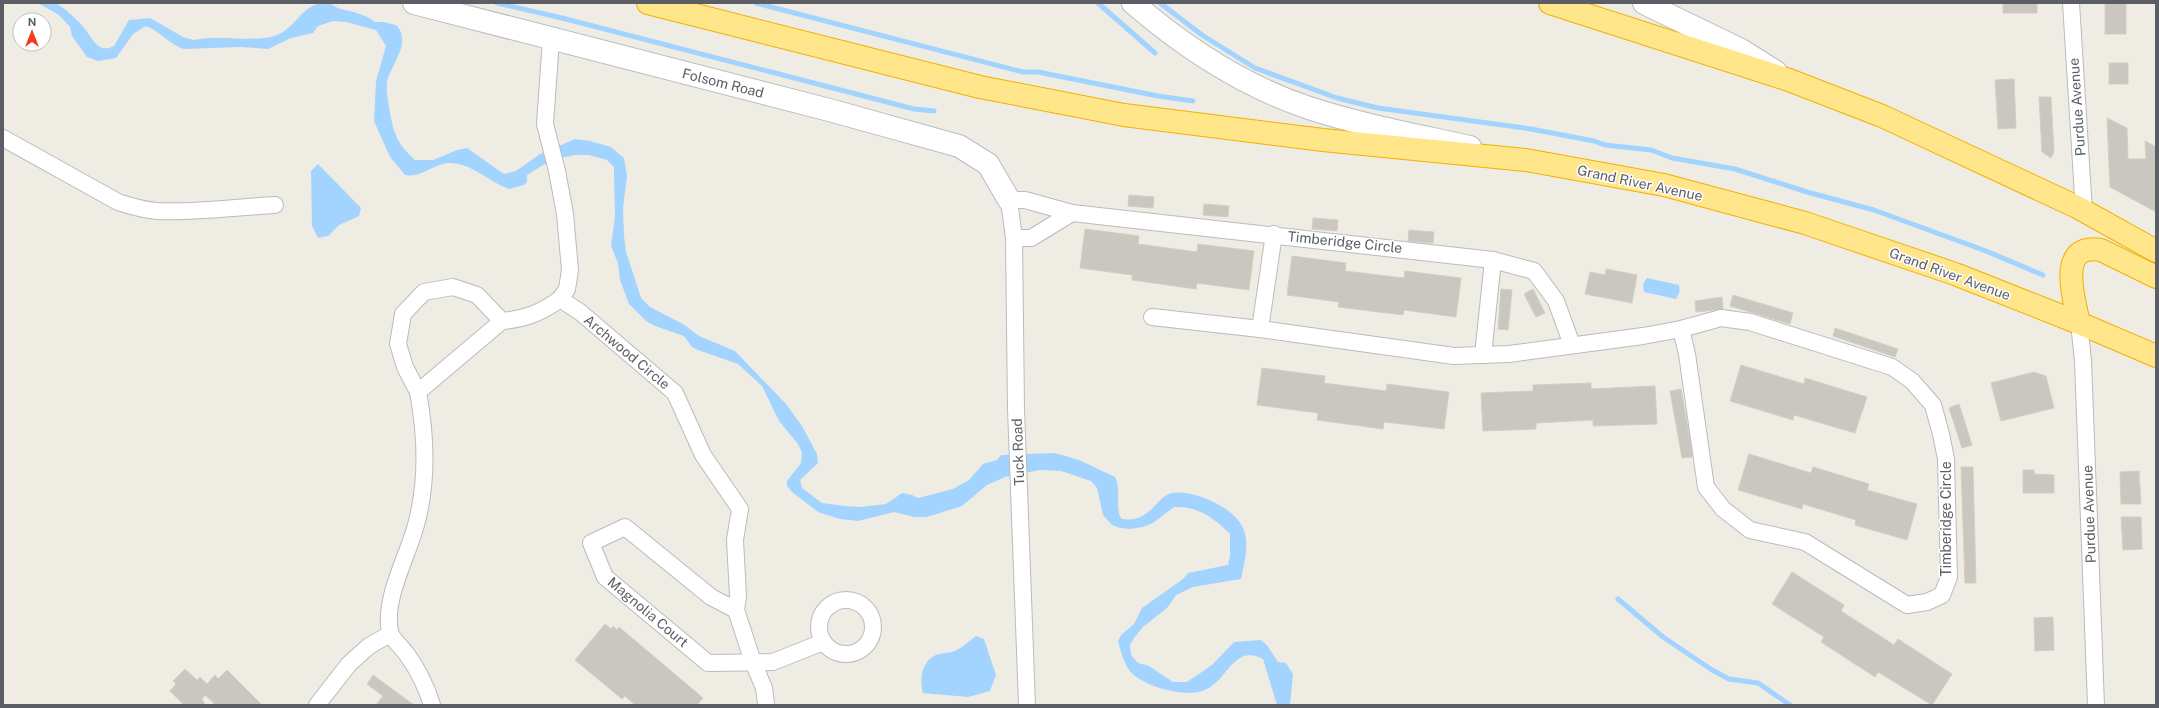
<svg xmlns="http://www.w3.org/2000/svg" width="2159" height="708" font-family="'Public Sans',sans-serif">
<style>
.water{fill:#a3d3ff}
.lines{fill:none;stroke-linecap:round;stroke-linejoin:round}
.stream{stroke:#a3d3ff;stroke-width:5}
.building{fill:#cac6c0;stroke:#d4cfc1}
.street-casing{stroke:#b8bbc0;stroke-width:18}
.secondary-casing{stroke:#b8bcc2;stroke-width:24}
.highway-casing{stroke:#f2af00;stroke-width:24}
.street{stroke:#fff;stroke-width:16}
.secondary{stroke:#fff;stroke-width:22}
.highway{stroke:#ffe68a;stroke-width:22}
.labels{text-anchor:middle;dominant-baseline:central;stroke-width:3;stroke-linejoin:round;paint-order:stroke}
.street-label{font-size:14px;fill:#5b5f65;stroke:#fff}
</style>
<rect width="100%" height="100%" fill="#efede3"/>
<g class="water">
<path d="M 38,3 C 43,3 49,2 54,3 C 61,4 81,23 85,29 C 93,39 98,54 114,46 L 129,20 L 150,18 L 183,37 L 194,40 C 219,34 245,42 270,37 C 297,32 300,1 328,3 C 332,4 336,8 341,9 C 353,12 365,14 375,22 L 383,22 L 396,25 C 413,42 390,66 387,82 C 386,90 388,99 389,107 C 393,131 396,143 415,160 L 433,160 L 457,150 L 467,148 L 504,174 L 516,171 L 540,154 L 575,139 L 590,141 L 611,147 L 624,158 L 627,176 L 623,208 L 624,236 L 626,252 L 641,298 L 650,307 L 683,324 L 699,336 L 735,351 L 786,404 L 802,426 L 817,454 L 818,463 L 800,480 L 802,488 L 822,503 L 845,506 L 861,507 L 886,504 L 902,493 L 912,495 L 918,498 L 953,489 L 969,480 L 983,464 L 997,460 L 1001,455 L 1055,453 L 1079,460 L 1115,477 C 1122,489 1114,511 1122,519 C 1151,523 1155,497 1172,493 C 1193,489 1234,507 1243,528 C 1250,542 1244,564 1241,579 L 1193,587 L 1176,595 L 1167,608 L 1143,627 L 1134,638 L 1130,645 L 1131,655 L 1138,663 L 1149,666 L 1173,682 L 1187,682 L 1212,665 L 1234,642 L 1261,640 L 1267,645 L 1278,662 L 1286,663 L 1293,674 L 1290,705 L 1277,705 L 1263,659 C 1234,644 1228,679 1207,689 C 1189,699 1151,688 1135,676 C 1125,669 1121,652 1118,641 L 1121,635 L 1134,624 L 1142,608 L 1183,579 L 1188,573 L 1228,565 L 1230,556 L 1230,534 C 1214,518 1198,506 1174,507 L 1153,523 L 1143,527 L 1130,529 L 1120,528 L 1112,525 L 1103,515 L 1097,488 L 1091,481 L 1061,471 L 1040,470 L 1005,477 L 987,485 L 962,506 L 927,517 L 914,517 L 894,512 L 858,521 L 840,519 L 818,512 L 792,492 L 787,486 L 787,481 L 801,463 L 802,453 L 798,444 L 779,421 L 762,386 L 738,364 L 698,350 L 692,347 L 684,336 L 655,326 L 646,321 L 629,304 L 620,280 L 618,263 L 611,246 L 615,216 L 614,177 L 614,167 L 607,160 L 589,155 L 575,155 L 561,158 L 543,165 L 527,175 L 527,182 L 524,185 L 509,189 C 489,182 472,163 449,163 C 433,164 422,178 405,175 L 390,157 L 374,121 L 376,81 L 386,46 L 376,30 L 346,22 L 333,21 L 318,26 L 313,33 L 291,38 L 268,49 L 241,47 L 184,49 C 170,45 160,31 146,26 L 133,34 L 116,58 L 98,61 L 87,57 L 72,36 L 70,27 L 59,15 Z"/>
<path d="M 318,164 L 361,208 L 359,216 L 339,225 L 328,236 L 318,238 L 312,226 L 311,171 Z"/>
<path d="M 1647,278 L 1679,285 C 1680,294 1680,291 1676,299 L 1644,292 L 1643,284 Z"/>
<path d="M 976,636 L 984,639 L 996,675 L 990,691 L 968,697 L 923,693 C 919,678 922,659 939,654 C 943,653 948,653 952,652 C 961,649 968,642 976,636 Z"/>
</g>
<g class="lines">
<g class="stream">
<path d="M 497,3 L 562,18 L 914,109 L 934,111"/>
<path d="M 756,3 L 1023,72 L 1038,72 L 1158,96 L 1193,101"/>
<path d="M 1098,3 L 1155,53"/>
<path d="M 1160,3 L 1202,35 L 1255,68 L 1337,98 L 1378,108 L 1531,129 L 1594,141 L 1605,145 L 1651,150 L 1672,158 L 1735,169 L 1807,192 L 1874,210 L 1986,251 L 2043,275"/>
<path d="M 1618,599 L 1663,637 L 1712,670 L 1729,679 L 1758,683 L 1790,705"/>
</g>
</g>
<g class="building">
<rect x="2003" y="3" width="34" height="10"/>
<rect x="2105" y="3" width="21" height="31"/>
<rect x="2109" y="63" width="19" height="21"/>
<path d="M 2014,79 L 2016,128 L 1998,129 L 1995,80 Z"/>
<path d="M 2039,97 L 2051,97 L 2054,152 L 2051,158 L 2042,152 Z"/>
<path d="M 2107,118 L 2127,128 L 2128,159 L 2146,159 L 2145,141 L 2156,147 L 2156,212 L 2110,187 Z"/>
<path d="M 1129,195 L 1154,197 L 1153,208 L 1128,206 Z"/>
<path d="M 1204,204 L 1229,206 L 1228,217 L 1203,215 Z"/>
<path d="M 1313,218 L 1338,220 L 1337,231 L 1312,229 Z"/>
<path d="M 1085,229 L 1139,236 L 1138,244 L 1197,252 L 1198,244 L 1254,251 L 1249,290 L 1197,283 L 1196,289 L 1132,280 L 1132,275 L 1080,268 Z"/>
<path d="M 1409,230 L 1434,232 L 1433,243 L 1408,241 Z"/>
<path d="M 1292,256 L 1346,263 L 1345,271 L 1404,278 L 1405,271 L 1461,278 L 1456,317 L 1404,310 L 1403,315 L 1338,307 L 1339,302 L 1287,295 Z"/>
<path d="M 1606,269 L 1637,275 L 1632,303 L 1585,294 L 1590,272 L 1605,275 Z"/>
<path d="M 1501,289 L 1512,290 L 1508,330 L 1498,329 Z"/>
<path d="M 1533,289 L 1545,313 L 1536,317 L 1524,294 Z"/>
<path d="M 1733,295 L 1793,313 L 1790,324 L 1730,306 Z"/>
<path d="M 1722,297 L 1723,309 L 1696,312 L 1695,301 Z"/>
<path d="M 1835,328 L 1898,349 L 1895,357 L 1833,336 Z"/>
<path d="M 1741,365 L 1804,384 L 1805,378 L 1867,397 L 1855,433 L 1794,415 L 1793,420 L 1730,401 Z"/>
<path d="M 1262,368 L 1325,376 L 1324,383 L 1386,391 L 1387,384 L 1449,392 L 1444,429 L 1384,422 L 1383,429 L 1317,420 L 1318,413 L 1257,405 Z"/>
<path d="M 2034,372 L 2046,376 L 2054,408 L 2001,421 L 1991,383 Z"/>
<path d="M 1591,383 L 1591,389 L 1655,386 L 1657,424 L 1593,426 L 1593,420 L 1536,423 L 1536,429 L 1483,431 L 1481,393 L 1533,391 L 1533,385 Z"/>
<path d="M 1681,389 L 1693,457 L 1682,458 L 1670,391 Z"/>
<path d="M 1959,404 L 1972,445 L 1962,448 L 1949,408 Z"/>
<path d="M 1749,454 L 1811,473 L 1813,467 L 1869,484 L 1867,490 L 1917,504 L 1907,540 L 1855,525 L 1856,520 L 1803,504 L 1802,509 L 1738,490 Z"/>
<path d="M 1961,467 L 1973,467 L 1976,583 L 1965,583 Z"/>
<path d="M 2023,470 L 2034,470 L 2034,474 L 2054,475 L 2054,493 L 2023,493 Z"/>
<path d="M 2139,471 L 2141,504 L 2121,504 L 2120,472 Z"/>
<path d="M 2121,517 L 2141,517 L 2142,549 L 2123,550 Z"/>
<path d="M 1792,572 L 1844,605 L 1841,611 L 1894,645 L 1898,639 L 1952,674 L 1932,705 L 1878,672 L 1875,677 L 1821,642 L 1824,637 L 1772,604 Z"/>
<path d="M 2053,617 L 2054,650 L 2035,651 L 2034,618 Z"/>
<path d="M 605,624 L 611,629 L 613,626 L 617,630 L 619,627 L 703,698 L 697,705 L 633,705 L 634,704 L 625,696 L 622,699 L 575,660 Z"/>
<path d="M 185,669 L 197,680 L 200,677 L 207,684 L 215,675 L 218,679 L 227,670 L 262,705 L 212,705 L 214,703 L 205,695 L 202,699 L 205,705 L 184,705 L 170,691 L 176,684 L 173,681 Z"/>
<path d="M 373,675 L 414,705 L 376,705 L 383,696 L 367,684 Z"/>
</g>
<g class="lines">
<g class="street-casing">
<g id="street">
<path d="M 2071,3 L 2084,212"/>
<path d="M 551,39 L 545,124 L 557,171 L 565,214 L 570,270 L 567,289 L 560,299"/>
<path d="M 3,138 L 118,202 C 130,206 144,210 157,211 C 196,213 236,207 275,205"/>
<path d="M 1014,238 L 1031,238 L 1072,213"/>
<path d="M 1152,317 L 1260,329 L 1454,356 L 1509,354 L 1643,336 L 1681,329 L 1721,318 L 1750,322 L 1892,367 L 1912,381 L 1933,405 L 1941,434 L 1946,459 L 1949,577 L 1942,595 L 1927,602 L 1907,605 L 1805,542 L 1750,530 L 1723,509 L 1706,487 L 1687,354 L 1681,329"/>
<path d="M 2079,323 L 2083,361 L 2096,705"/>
<path d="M 1260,329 L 1274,234"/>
<path d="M 1483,355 L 1493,260"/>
<path d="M 418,392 L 405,367 L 398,344 L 403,314 L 424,292 L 453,287 L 477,295 L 502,321 C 525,319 541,313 560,299 L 580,312 L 675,393 L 703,455 L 740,509 L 735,540 L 738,596 L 736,610 L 753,662 L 764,688 L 766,704"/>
<circle cx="846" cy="627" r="27"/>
<path d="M 736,610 L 711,597 L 625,527 L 591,543 L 605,577 L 708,663 L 773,662 L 823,642"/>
<path d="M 317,705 L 349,664 L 369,646 L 390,634"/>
<path d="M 432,705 C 427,689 418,670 408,656 C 404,649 392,640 390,632 C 383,597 409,555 417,521 C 428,478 426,435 418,392 L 502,321"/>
<path d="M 1027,705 L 1016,409 L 1014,238 L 1009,200 L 1025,200 L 1072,213 L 1493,260 L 1534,271 L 1556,301 L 1572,345"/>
</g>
</g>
<g class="secondary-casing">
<g id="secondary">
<path d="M 414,3 L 833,111 L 959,146 L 988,164 L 1009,200"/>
<path d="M 1133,3 C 1184,47 1243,86 1309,108 C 1361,125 1416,135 1470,147"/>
<path d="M 1644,3 L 1741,50 L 1776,72"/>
</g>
</g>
<g class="highway-casing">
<g id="highway">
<path d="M 648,3 L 980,87 L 1124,115 L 1323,140 L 1526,160 L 1664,185 L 1805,223 L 1955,274 L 2079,323 L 2156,356"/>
<path d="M 1550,3 L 1789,80 L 1882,116 L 2077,207 L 2156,251"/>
<path d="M 2079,323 C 2074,300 2056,242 2101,250 L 2156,277"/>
</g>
</g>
<use href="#street" class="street"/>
<use href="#secondary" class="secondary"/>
<use href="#highway" class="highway"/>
</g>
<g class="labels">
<g class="street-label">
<text transform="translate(723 83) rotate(14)">Folsom Road</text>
<text transform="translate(2077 107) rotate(-94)">Purdue Avenue</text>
<text transform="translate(1640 183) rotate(12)">Grand River Avenue</text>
<text transform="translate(1345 242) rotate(6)">Timberidge Circle</text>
<text transform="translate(1950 274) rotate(20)">Grand River Avenue</text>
<text transform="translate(627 352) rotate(40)">Archwood Circle</text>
<text transform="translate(1018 452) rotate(-92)">Tuck Road</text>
<text transform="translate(2089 514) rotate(-92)">Purdue Avenue</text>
<text transform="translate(1946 519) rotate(-90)">Timberidge Circle</text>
<text transform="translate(648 612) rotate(40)">Magnolia Court</text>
</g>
</g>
<rect width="2159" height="708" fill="none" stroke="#5b5f65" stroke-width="8"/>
<g transform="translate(32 32)"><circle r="19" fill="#ffffff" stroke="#bdbfc1"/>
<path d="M0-3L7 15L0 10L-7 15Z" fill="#f43c23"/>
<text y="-6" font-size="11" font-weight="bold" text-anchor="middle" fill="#5b5f65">N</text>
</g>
</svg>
